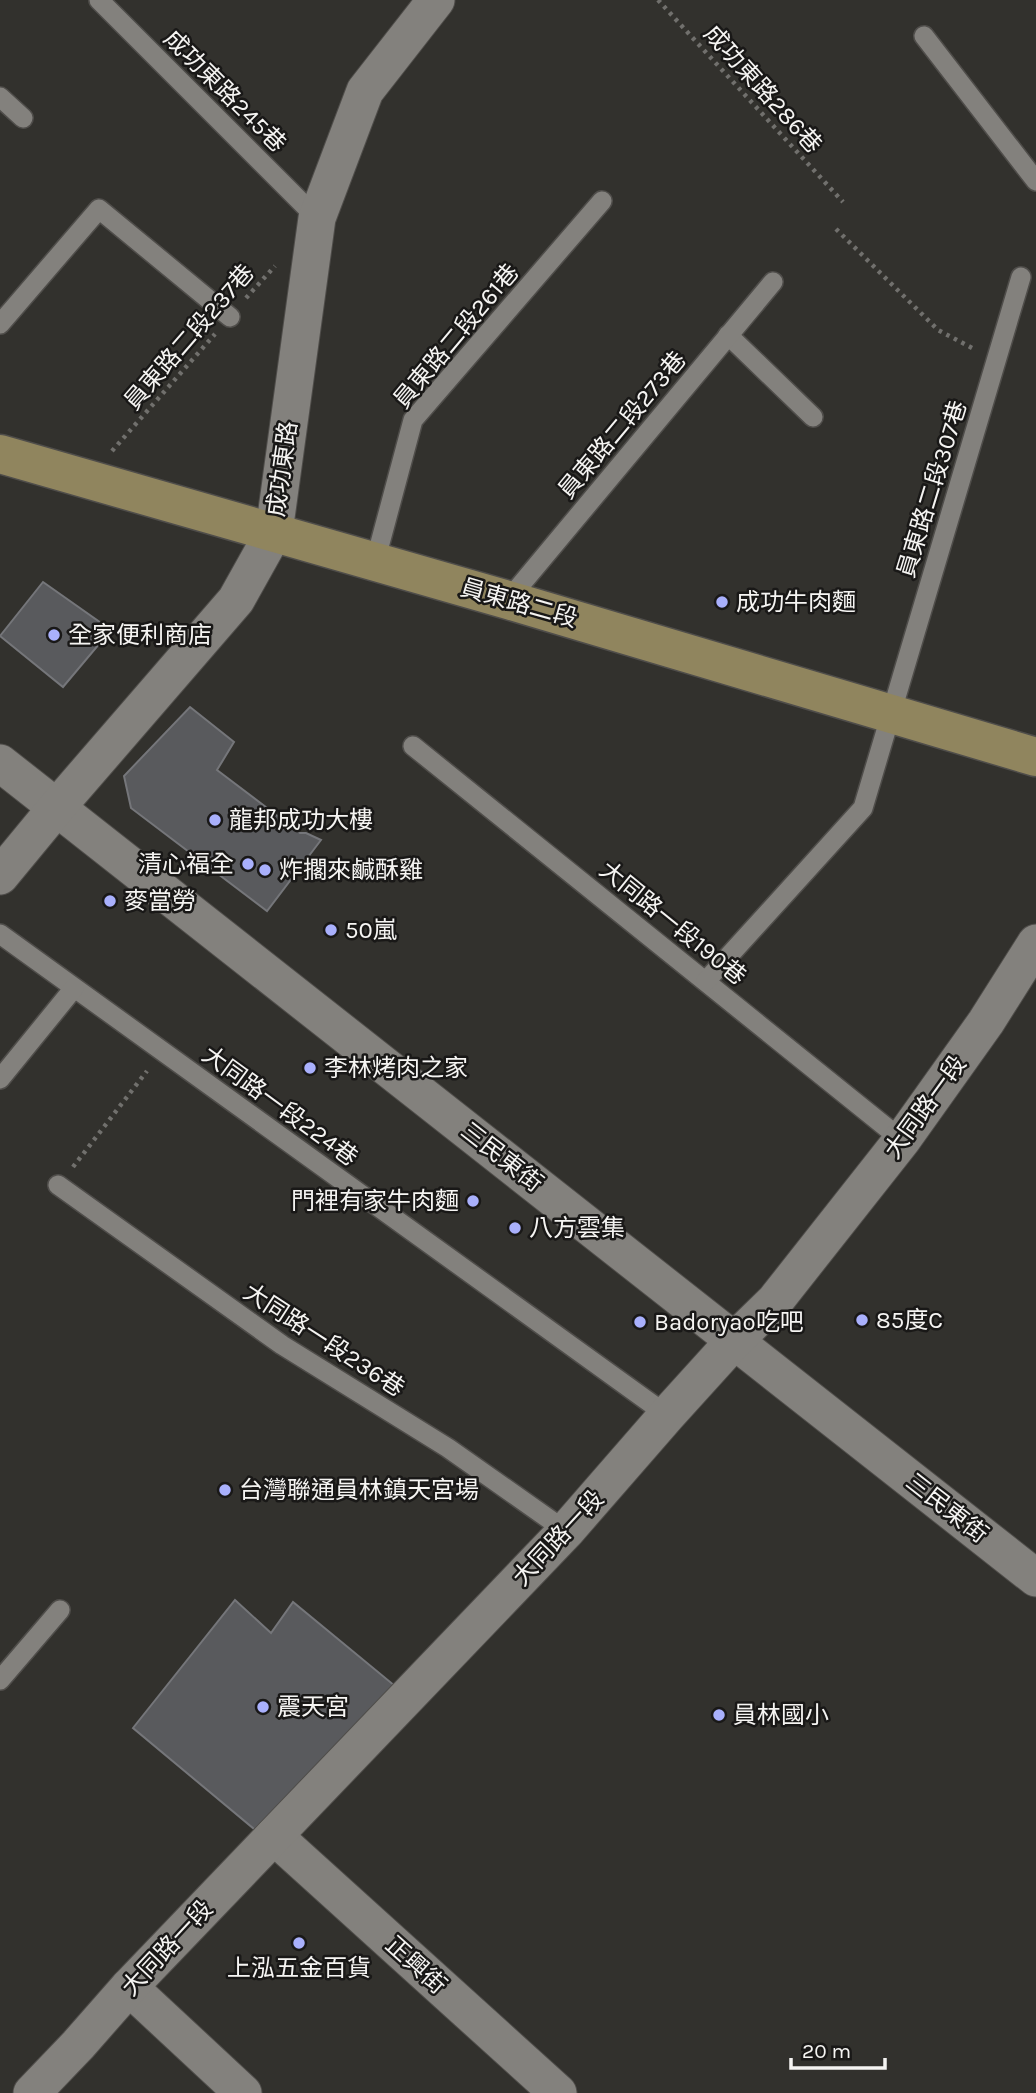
<svg xmlns="http://www.w3.org/2000/svg" width="1036" height="2093" font-family="Karla,'Noto Sans TC',sans-serif">
<style>
.building{fill:#595a5d;stroke:#75767a;stroke-width:2}
.lines{fill:none;stroke-linecap:round;stroke-linejoin:round}
.lane-casing{stroke:#4f4d4a;stroke-width:22}
.street-casing{stroke:#4f4d4a;stroke-width:39}
.secondary-casing{stroke:#4f4d4a;stroke-width:41}
.path{stroke:#71706d;stroke-width:4.5;stroke-dasharray:3.5 5;stroke-linecap:butt}
.lane{stroke:#83817d;stroke-width:19}
.street{stroke:#83817d;stroke-width:37}
.secondary{stroke:#90855e;stroke-width:38}
.poi-dot{fill:#a9b0fc;stroke:#191817;stroke-width:2.5}
.labels{text-anchor:middle;dominant-baseline:central;stroke-width:5;stroke-linejoin:round;paint-order:stroke}
.street-label{font-size:24px;fill:#f5f4f2;stroke:#191817}
.poi-label{font-size:24px;fill:#f5f4f2;stroke:#191817;text-anchor:start}
</style>
<rect width="100%" height="100%" fill="#32312d"/>
<g class="building">
<path d="M 43,582 L 111,630 L 63,687 L 0,636 Z"/>
<path d="M 190,707 L 234,742 L 217,770 L 300,833 L 306,833 L 321,840 L 267,911 L 131,808 L 124,776 Z"/>
<path d="M 235,1600 L 271,1633 L 293,1602 L 395,1686 L 260,1834 L 133,1728 Z"/>
</g>
<g class="lines">
<g class="lane-casing">
<g id="lane">
<path d="M 99,0 L 317,218"/>
<path d="M 924,36 L 1036,181"/>
<path d="M 0,97 L 23,118"/>
<path d="M 0,324 L 99,209 L 230,317"/>
<path d="M 728,335 L 813,417"/>
<path d="M 375,562 L 413,420 L 602,201"/>
<path d="M 508,600 L 773,282"/>
<path d="M 413,746 L 902,1140"/>
<path d="M 0,934 L 667,1415"/>
<path d="M 706,981 L 863,808 L 1021,277"/>
<path d="M 0,1079 L 74,988"/>
<path d="M 58,1185 L 282,1345 L 448,1448 L 566,1531"/>
<path d="M 0,1680 L 60,1610"/>
</g>
</g>
<g class="street-casing">
<g id="street">
<path d="M 0,763 L 1036,1578"/>
<path d="M 0,876 L 57,807 L 236,600 L 274,532 L 317,218 L 365,91 L 436,0"/>
<path d="M 274,1836 L 558,2093"/>
<path d="M 129,1987 L 243,2093"/>
<path d="M 32,2093 L 78,2045 L 129,1987 L 566,1531 L 667,1415 L 735,1340 L 775,1301 L 902,1140 L 986,1022 L 1036,943"/>
</g>
</g>
<g class="secondary-casing">
<path id="secondary" d="M 0,454 L 508,600 L 1036,757"/>
</g>
<g class="path">
<path d="M 658,0 L 843,202"/>
<path d="M 836,229 L 938,330 L 974,349"/>
<path d="M 246,298 L 275,266"/>
<path d="M 112,451 L 215,334"/>
<path d="M 73,1167 L 147,1071"/>
</g>
<use href="#lane" class="lane"/>
<use href="#street" class="street"/>
<use href="#secondary" class="secondary"/>
</g>
<g class="poi-dot">
<circle cx="722" cy="602" r="7"/>
<circle cx="54" cy="635" r="7"/>
<circle cx="215" cy="820" r="7"/>
<circle cx="248" cy="864" r="7"/>
<circle cx="265" cy="870" r="7"/>
<circle cx="110" cy="901" r="7"/>
<circle cx="331" cy="930" r="7"/>
<circle cx="310" cy="1068" r="7"/>
<circle cx="473" cy="1201" r="7"/>
<circle cx="515" cy="1228" r="7"/>
<circle cx="862" cy="1320" r="7"/>
<circle cx="640" cy="1322" r="7"/>
<circle cx="225" cy="1490" r="7"/>
<circle cx="263" cy="1707" r="7"/>
<circle cx="719" cy="1715" r="7"/>
<circle cx="299" cy="1943" r="7"/>
</g>
<g class="labels">
<g class="street-label">
<text transform="translate(763 89) rotate(48)">成功東路286巷</text>
<text transform="translate(225 91) rotate(45)">成功東路245巷</text>
<text transform="translate(456 336) rotate(-50)">員東路二段261巷</text>
<text transform="translate(189 337) rotate(-49)">員東路二段237巷</text>
<text transform="translate(622 425) rotate(-50)">員東路二段273巷</text>
<text transform="translate(282 469) rotate(-82)">成功東路</text>
<text transform="translate(932 489) rotate(-73)">員東路二段307巷</text>
<text transform="translate(519 603) rotate(16)">員東路二段</text>
<text transform="translate(673 923) rotate(39)">大同路一段190巷</text>
<text transform="translate(280 1106) rotate(36)">大同路一段224巷</text>
<text transform="translate(925 1107) rotate(-54)">大同路一段</text>
<text transform="translate(502 1157) rotate(38)">三民東街</text>
<text transform="translate(324 1340) rotate(33)">大同路一段236巷</text>
<text transform="translate(947 1508) rotate(38)">三民東街</text>
<text transform="translate(558 1538) rotate(-47)">大同路一段</text>
<text transform="translate(167 1948) rotate(-47)">大同路一段</text>
<text transform="translate(416 1965) rotate(42)">正興街</text>
</g>
<g class="poi-label">
<text x="736" y="602">成功牛肉麵</text>
<text x="68" y="635">全家便利商店</text>
<text x="229" y="820">龍邦成功大樓</text>
<text x="234" y="864" text-anchor="end">清心福全</text>
<text x="279" y="870">炸擱來鹹酥雞</text>
<text x="124" y="901">麥當勞</text>
<text x="345" y="930">50嵐</text>
<text x="324" y="1068">李林烤肉之家</text>
<text x="459" y="1201" text-anchor="end">門裡有家牛肉麵</text>
<text x="529" y="1228">八方雲集</text>
<text x="876" y="1320">85度C</text>
<text x="654" y="1322">Badoryao吃吧</text>
<text x="239" y="1490">台灣聯通員林鎮天宮場</text>
<text x="277" y="1707">震天宮</text>
<text x="733" y="1715">員林國小</text>
<text x="299" y="1968" text-anchor="middle">上泓五金百貨</text>
</g>
</g>
<path d="M791 2058v10h94v-10" fill="none" stroke="#f5f4f2" stroke-width="3.5"/>
<text x="802" y="2058" font-size="21" fill="#f5f4f2" stroke="#191817" stroke-width="5" paint-order="stroke">20 m</text>
</svg>
